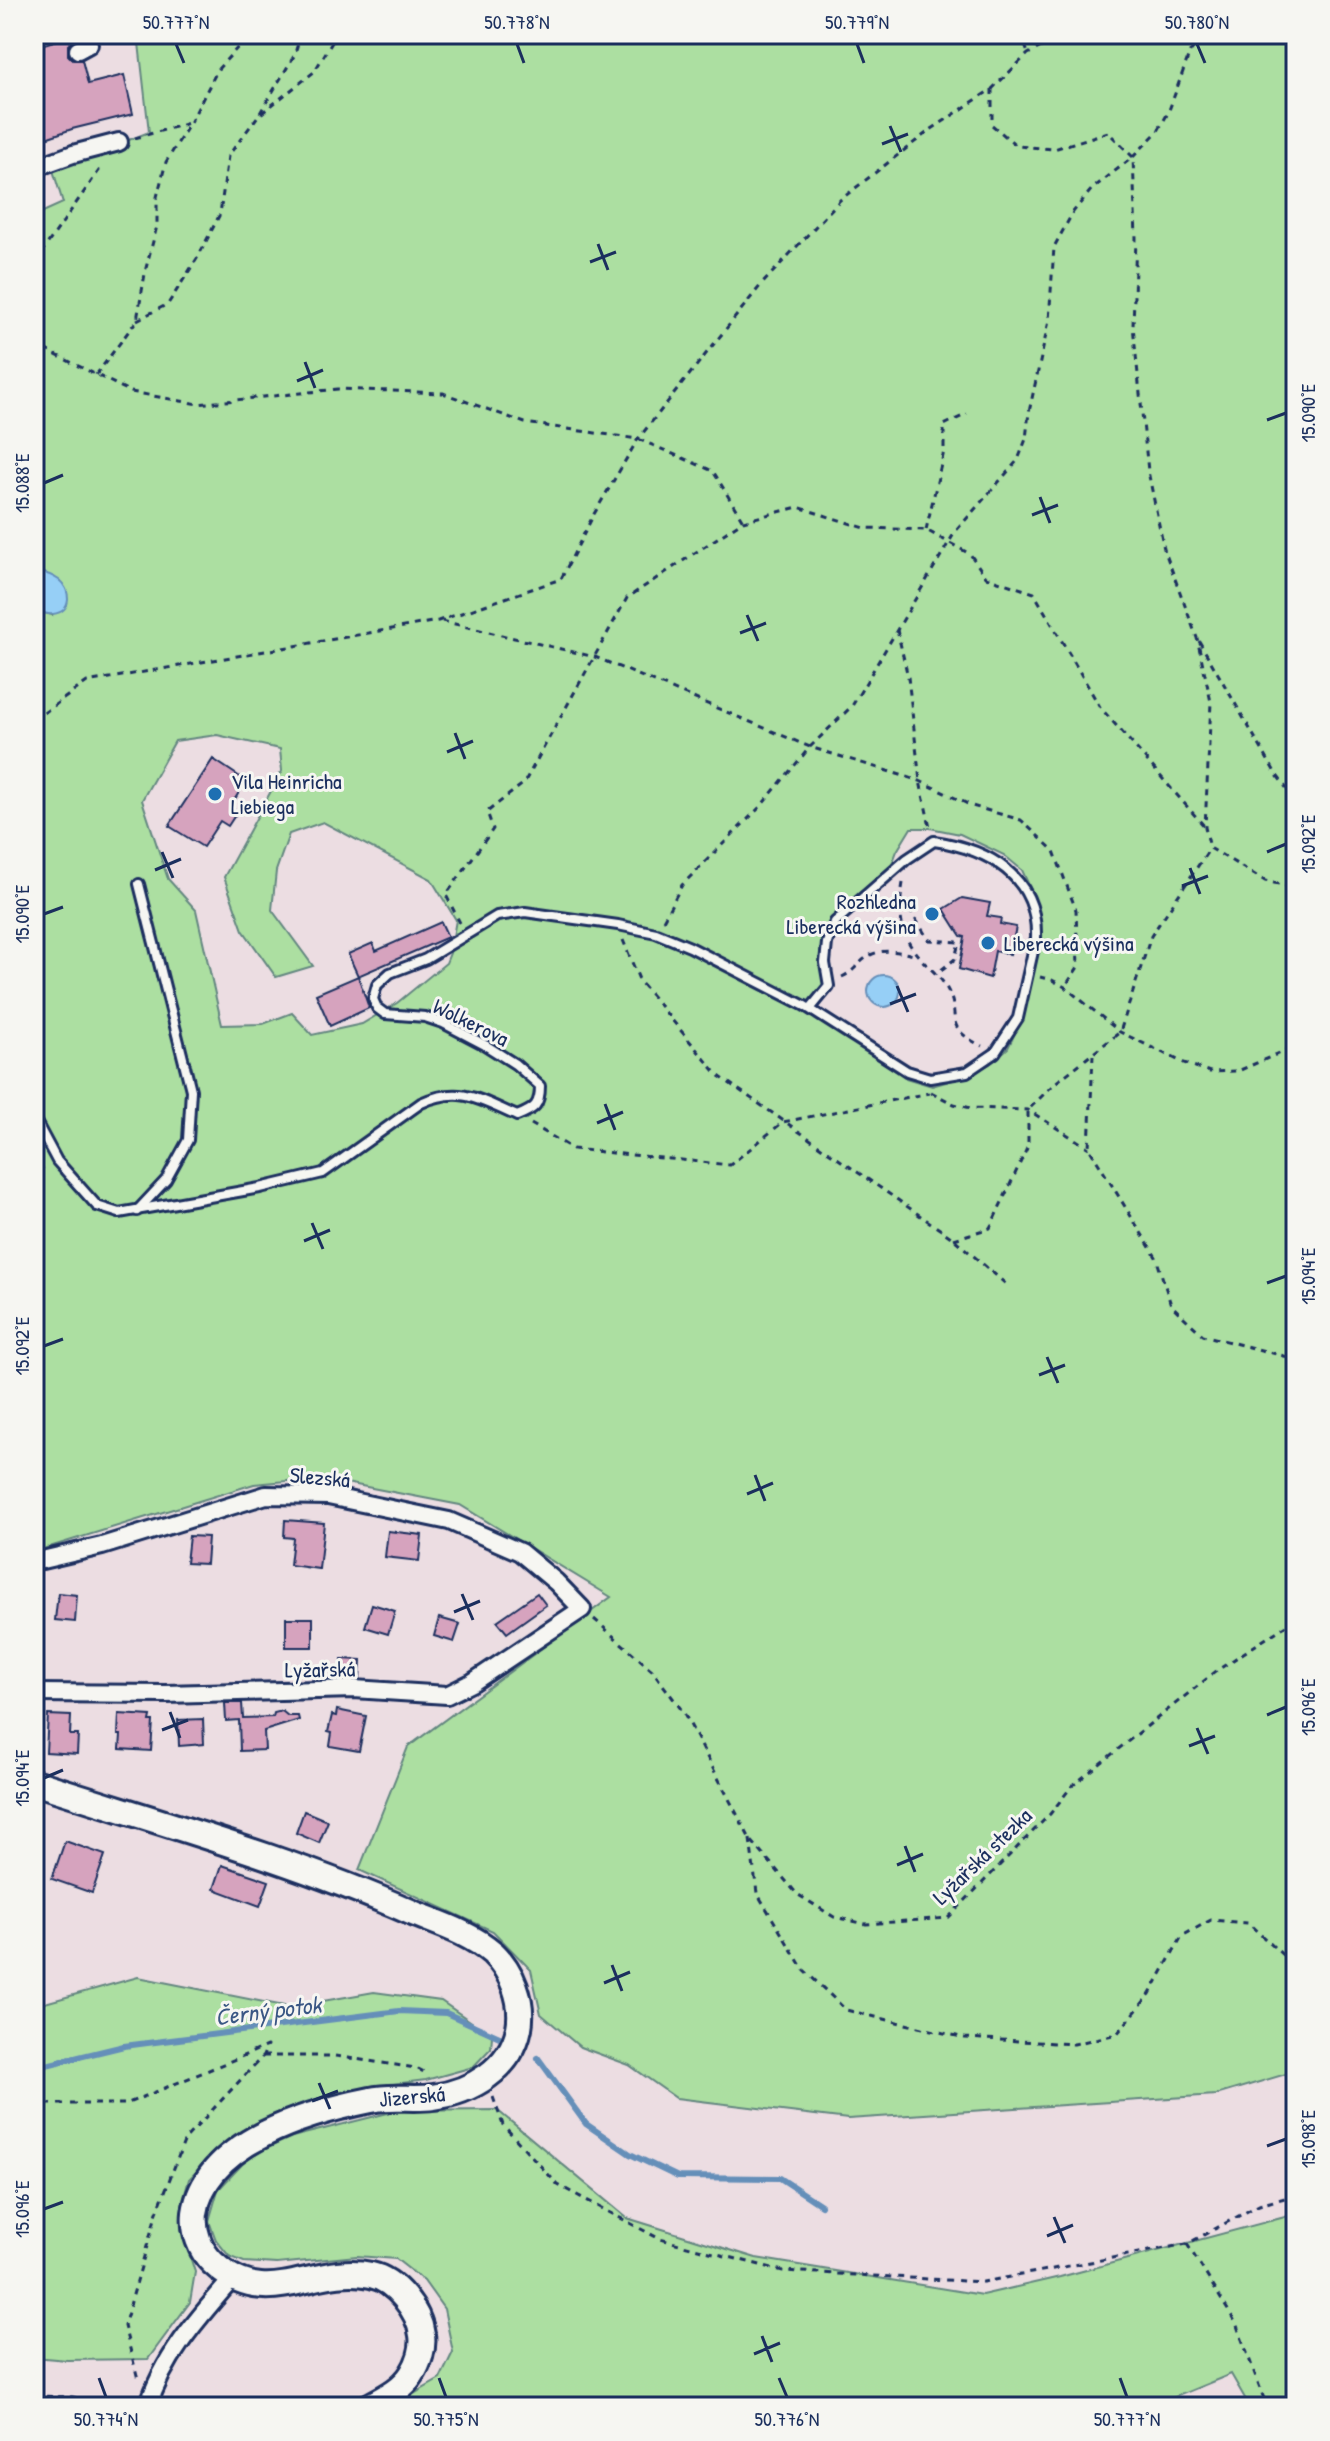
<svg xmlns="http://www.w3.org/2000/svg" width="1330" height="2441" font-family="'Patrick Hand',sans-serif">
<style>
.green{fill:#acdfa1;stroke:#648780;stroke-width:2;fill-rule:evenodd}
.water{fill:#96cff6;stroke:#658fb9;stroke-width:2}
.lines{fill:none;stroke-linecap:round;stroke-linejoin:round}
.stream{stroke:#658fb9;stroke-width:6}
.building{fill:#d6a3be;stroke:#1b2f5e;stroke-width:2}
.lane-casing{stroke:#1b2f5e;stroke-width:14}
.street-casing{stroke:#1b2f5e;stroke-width:22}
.secondary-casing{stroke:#1b2f5e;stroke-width:30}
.path{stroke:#1b2f5e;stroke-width:3;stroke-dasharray:6 6;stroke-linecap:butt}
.lane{stroke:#f6f6f2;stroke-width:8}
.street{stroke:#f6f6f2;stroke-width:16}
.secondary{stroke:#f6f6f2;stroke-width:24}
.ticks{fill:none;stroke:#1b2f5e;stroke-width:3}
.poi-dot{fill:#1f6fb2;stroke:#f6f6f2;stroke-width:3}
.labels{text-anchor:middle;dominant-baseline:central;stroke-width:6;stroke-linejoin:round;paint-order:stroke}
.poi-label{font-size:22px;fill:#1b2f5e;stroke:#f6f6f2;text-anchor:start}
.street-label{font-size:22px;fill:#1b2f5e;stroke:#f6f6f2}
.water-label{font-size:24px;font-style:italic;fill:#3a5784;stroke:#f6f6f2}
.neatline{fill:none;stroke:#1b2f5e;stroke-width:3}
.ticks-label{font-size:20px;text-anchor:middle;fill:#1b2f5e}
</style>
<rect width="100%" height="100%" fill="#ecdde2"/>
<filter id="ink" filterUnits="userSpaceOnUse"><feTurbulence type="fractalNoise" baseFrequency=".0125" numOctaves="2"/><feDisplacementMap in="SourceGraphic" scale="16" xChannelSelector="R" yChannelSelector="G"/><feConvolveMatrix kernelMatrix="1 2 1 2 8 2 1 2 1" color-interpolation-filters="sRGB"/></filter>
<g filter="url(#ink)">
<g class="green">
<path d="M 138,34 L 1296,34 L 1296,2071 L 1216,2095 L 848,2119 L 676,2098 L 629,2065 L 580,2047 L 541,2014 L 531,1970 L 493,1931 L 359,1870 L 408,1747 L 611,1597 L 460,1505 L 320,1478 L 254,1484 L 43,1549 L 34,1548 L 34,610 L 52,615 L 41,572 L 34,570 L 34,216 L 63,203 L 53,170 L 149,132 ZM 217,735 L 280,749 L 282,771 L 224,877 L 243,930 L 276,977 L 313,966 L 272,910 L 276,871 L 289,834 L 323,822 L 431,879 L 456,920 L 450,953 L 446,963 L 397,1003 L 362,1024 L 312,1035 L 292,1013 L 263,1024 L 222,1025 L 196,910 L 168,879 L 142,800 L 175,741 ZM 911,828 L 930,828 L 960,834 L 1004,855 L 1022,870 L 1034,896 L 1041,927 L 1033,975 L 1020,1023 L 1008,1048 L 990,1064 L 967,1076 L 932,1086 L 906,1078 L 861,1047 L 804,1011 L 805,1006 L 823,986 L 826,977 L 821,958 L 821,940 L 831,920 L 848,902 L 891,867 L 897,851 Z"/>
<path d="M 138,1977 L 289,2007 L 374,1992 L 441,2001 L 492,2036 L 491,2048 L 473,2067 L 426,2080 L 369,2087 L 289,2110 L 247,2131 L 210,2158 L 189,2179 L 183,2201 L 181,2229 L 195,2272 L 190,2302 L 148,2359 L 67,2360 L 34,2357 L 34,2006 Z"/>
<path d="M 497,2110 L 627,2218 L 756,2258 L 982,2295 L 1060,2277 L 1296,2214 L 1296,2407 L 1250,2407 L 1231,2374 L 1151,2407 L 391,2407 L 440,2379 L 453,2352 L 444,2309 L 424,2281 L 396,2259 L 357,2256 L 277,2264 L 244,2262 L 229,2256 L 216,2240 L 209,2221 L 218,2190 L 250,2156 L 292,2137 L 396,2111 Z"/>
</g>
<g class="water">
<path d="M 34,570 C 42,572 52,575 59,580 C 71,589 73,612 53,614 C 47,615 40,612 34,610 Z"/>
<circle cx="884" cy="991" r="16"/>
</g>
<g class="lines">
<g class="stream">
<path d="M 538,2058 L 586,2124 L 630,2154 L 678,2177 L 780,2178 L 821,2205"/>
<path d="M 34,2068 L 124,2046 L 399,2011 L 446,2013 L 504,2039"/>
</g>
</g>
<g class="building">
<path d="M 74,35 L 75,39 L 68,45 L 68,55 L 73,60 L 82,60 L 88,84 L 124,75 L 133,114 L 72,129 L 34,142 L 34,47 Z"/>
<path d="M 213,759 L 246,781 L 230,807 L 237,812 L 228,826 L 220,821 L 203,847 L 169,826 Z"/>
<path d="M 962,898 L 990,903 L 987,916 L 1001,918 L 1000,924 L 1016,927 L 1010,954 L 995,951 L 990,978 L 959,969 L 965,937 L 961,936 L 944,909 Z"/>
<path d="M 441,922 L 448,937 L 358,976 L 348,954 L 373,943 L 376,951 Z"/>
<path d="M 358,976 L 369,1008 L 330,1026 L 316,994 Z"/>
<path d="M 285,1520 L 324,1523 L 319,1569 L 290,1565 L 293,1538 L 284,1537 Z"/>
<path d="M 388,1531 L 422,1535 L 419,1561 L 385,1557 Z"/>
<path d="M 189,1536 L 208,1537 L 206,1564 L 186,1563 Z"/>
<path d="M 58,1593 L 77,1595 L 75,1622 L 55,1620 Z"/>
<path d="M 537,1593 L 546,1605 L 507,1633 L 497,1621 Z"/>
<path d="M 372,1604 L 395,1611 L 388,1634 L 365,1627 Z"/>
<rect x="286" y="1618" width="27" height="29"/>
<path d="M 439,1618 L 460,1624 L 454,1642 L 434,1636 Z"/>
<path d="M 342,1659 L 361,1660 L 360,1678 L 342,1678 Z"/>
<path d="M 225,1703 L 242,1703 L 243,1718 L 273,1717 L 274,1713 L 282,1711 L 288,1716 L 298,1716 L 299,1720 L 264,1731 L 265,1750 L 240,1751 L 239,1720 L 226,1721 Z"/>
<path d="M 337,1710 L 366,1716 L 359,1751 L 330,1746 L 332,1733 L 328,1732 L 332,1715 L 336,1716 Z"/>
<path d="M 119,1714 L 151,1716 L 150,1721 L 153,1721 L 151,1751 L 120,1749 L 121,1735 L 118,1735 Z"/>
<path d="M 48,1715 L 71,1716 L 70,1735 L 78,1735 L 77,1754 L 46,1752 Z"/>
<path d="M 203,1719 L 204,1744 L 179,1746 L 178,1720 Z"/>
<path d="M 304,1811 L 328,1821 L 319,1843 L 296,1833 Z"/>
<path d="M 65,1841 L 105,1855 L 92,1893 L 52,1879 Z"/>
<path d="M 222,1865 L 269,1881 L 260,1906 L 214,1889 Z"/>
</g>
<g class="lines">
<g class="lane-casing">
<g id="lane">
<path d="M 34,1118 L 57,1161 L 97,1206 L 119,1213 L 260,1188 L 323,1173 L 421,1103 C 461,1085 480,1100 517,1116 C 535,1109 540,1105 540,1086 L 515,1064 L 485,1045 L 443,1023 L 425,1017 L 385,1014 L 377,1008 L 373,999 L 377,985 L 390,973 L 426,959 L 497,916 L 525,912 L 618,925 L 656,933 L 690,947 L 805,1006 L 907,1071 L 930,1078 L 967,1072 L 995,1053 L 1018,1018 L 1036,938 C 1038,876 988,849 934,841 L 907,859 L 835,922 L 827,943 L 825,963 L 829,986 L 810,1009"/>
<path d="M 137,1211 L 166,1180 L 188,1140 L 191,1090 L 139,884"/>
</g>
</g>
<g class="street-casing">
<g id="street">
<path d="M 78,50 L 89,44 L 85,34"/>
<path d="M 34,168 L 73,154 L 119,142"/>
<path d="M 34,1560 L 42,1560 L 102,1546 L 266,1495 L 328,1496 L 449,1521 L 520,1552 L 556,1582 L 582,1609 L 473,1682 L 447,1695 L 354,1689 L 166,1694 L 34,1693"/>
<path d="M 148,2407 C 163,2357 199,2317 233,2278"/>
</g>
</g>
<g class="secondary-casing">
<path id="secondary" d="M 34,1782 C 161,1823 291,1859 413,1913 C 440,1924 470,1933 493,1953 C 512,1971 524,2001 519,2028 C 511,2069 471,2092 433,2097 C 413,2100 391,2095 371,2100 C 311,2112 205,2141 195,2213 C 193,2231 200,2251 213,2263 C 267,2314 312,2263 371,2275 C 395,2280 419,2310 422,2335 C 424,2348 419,2363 412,2374 C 402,2390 384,2398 368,2407"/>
</g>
<g class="path">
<path d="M 1021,34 L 1028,53"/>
<path d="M 992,89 L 992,125 L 1017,146 L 1054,149 L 1108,132 L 1133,157 L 1136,238 L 1133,326 L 1148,471 L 1164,549 L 1197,638 L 1211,702 L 1205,827 L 1210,848"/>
<path d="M 260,113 L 294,56 L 301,34"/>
<path d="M 135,138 L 189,123"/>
<path d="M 34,263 L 103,165"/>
<path d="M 137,320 L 168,304 L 198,257 L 220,214 L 228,156 L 258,116 L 314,72 L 337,34"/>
<path d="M 34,344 L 131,392 L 198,404 L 338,389 L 443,393 L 525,423 L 638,439 L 713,471 L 743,521"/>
<path d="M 96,375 L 137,320 L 146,268 L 157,226 L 157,197 L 166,162 L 190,123 L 218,69 L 250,34"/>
<path d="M 926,530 L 944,451 L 944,425 L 967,414"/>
<path d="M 442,621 L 595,657 L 810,747 L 920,781 L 972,806 L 1021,820 L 1054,851 L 1076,910 L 1078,967 L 1065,987"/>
<path d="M 897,630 L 908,677 L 920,781 L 930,827"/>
<path d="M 1199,641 L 1276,774 L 1296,801"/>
<path d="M 34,720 L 87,682 L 438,621 L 561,579 L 594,514 L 638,439 L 761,285 L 840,200 L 929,131 L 992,89 L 1028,54 L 1065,34"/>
<path d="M 903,883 C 898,912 899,936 921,959 C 929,968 940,976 946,987 C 964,1017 939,1025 982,1046"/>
<path d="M 900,902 L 905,903 L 929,940 L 959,942 L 955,959 L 936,974"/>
<path d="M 663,920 L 682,885 L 761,806 L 810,747 L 852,706 L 955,532 L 1018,460 L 1026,439 L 1029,412 L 1049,321 L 1054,247 L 1073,212 L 1092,189 L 1133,157 L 1158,131 L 1168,113 L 1190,52 L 1204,34"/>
<path d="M 460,923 L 446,895 L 493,829 L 487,812 L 524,783 L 627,598 L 743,521 L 798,507 L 865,528 L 926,530 L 970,554 L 986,577 L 1034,593 L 1100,707 L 1205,827"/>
<path d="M 623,940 L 640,982 L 719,1076 L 954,1239 L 1007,1285"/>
<path d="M 842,977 C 855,971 857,964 867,957 C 882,947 901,952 917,956"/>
<path d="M 1040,977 L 1052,980 L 1065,987 L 1120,1032 L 1184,1063 L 1210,1072 L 1238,1071 L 1296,1046"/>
<path d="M 1093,1055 L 1089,1148 L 1156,1257 L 1171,1305 L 1203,1335 L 1296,1359"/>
<path d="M 931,1092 L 954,1104 L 971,1108 L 1028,1110 L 1089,1148"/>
<path d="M 531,1124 L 573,1149 L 730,1165 L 783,1122 L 929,1093"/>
<path d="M 34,1175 L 44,1168"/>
<path d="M 954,1239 L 990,1228 L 1028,1146 L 1028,1110 L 1054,1084 L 1120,1032 L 1151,936 L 1210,848 L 1265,881 L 1296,888"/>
<path d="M 594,1619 L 652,1670 L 684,1713 L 750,1839 L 797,1894 L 834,1917 L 866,1924 L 948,1918 L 1050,1814 L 1072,1786 L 1219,1669 L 1296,1619"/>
<path d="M 750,1839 L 757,1893 L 803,1969 L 846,2010 L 965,2038 L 1074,2044 L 1117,2034 L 1150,1994 L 1182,1936 L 1211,1920 L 1248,1923 L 1287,1959 L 1296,1960"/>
<path d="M 263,2056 L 335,2056 L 416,2068 L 428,2074"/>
<path d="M 493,2097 L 503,2125 L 558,2185 L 660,2239 L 783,2271 L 983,2282 L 1187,2244 L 1259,2205 L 1296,2195"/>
<path d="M 34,2104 L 126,2104 L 267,2046 L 263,2056 L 185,2139 L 156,2215 L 124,2326 L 138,2379"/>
<path d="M 1187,2244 L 1236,2323 L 1267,2407"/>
<path d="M 34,2396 L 72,2397 L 123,2407"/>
</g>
<use href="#lane" class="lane"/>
<use href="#street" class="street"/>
<use href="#secondary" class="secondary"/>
</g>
</g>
<path class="ticks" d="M 176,44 L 184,63M 517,44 L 524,63M 857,44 L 864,63M 1197,44 L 1205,63M 890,126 L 901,152M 882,144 L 908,134M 598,244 L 608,270M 590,262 L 616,252M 305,362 L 315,388M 297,381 L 323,370M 1267,420 L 1286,413M 44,483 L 63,475M 1040,497 L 1050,523M 1032,515 L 1058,505M 747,615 L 758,641M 740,633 L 766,623M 455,733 L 465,759M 447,752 L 473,741M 162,852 L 173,878M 1267,852 L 1286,844M 1190,868 L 1200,894M 155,870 L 181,859M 1182,886 L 1208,876M 44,914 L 63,907M 897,986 L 908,1012M 890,1004 L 916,994M 605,1104 L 615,1130M 597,1123 L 623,1112M 312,1223 L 323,1249M 304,1241 L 330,1230M 1267,1283 L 1286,1276M 44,1346 L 63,1339M 1047,1357 L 1058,1383M 1039,1375 L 1065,1365M 755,1475 L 765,1501M 747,1494 L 773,1483M 462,1594 L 473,1620M 454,1612 L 480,1601M 170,1712 L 180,1738M 1267,1715 L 1286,1707M 1197,1728 L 1208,1754M 162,1730 L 188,1720M 1189,1746 L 1215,1736M 44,1778 L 63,1770M 905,1846 L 915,1872M 897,1865 L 923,1854M 612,1965 L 622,1991M 604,1983 L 630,1972M 319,2083 L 330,2109M 312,2101 L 338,2091M 1267,2146 L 1286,2139M 44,2209 L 63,2202M 1054,2217 L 1065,2243M 1047,2236 L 1073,2225M 762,2336 L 772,2362M 754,2354 L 780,2343M 99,2378 L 106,2397M 439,2378 L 446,2397M 779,2378 L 787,2397M 1120,2378 L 1127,2397"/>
<g class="poi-dot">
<circle cx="215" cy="794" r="8"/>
<circle cx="932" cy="914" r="8"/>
<circle cx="988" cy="943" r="8"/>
</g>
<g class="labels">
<g class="poi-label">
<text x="231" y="781">Vila Heinricha<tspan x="231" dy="25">Liebiega</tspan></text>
<text x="916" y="901" text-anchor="end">Rozhledna<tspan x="916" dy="25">Liberecká výšina</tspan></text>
<text x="1004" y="943">Liberecká výšina</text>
</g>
<g class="street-label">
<text transform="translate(471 1022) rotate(26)">Wolkerova</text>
<text transform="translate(320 1477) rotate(5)">Slezská</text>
<text transform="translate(320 1669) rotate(-1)">Lyžařská</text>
<text transform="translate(982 1856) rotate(-44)">Lyžařská stezka</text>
<text transform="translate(412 2096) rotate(-5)">Jizerská</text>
</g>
<g class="water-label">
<text transform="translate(268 2010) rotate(-7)">Černý potok</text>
</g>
</g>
<rect width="1330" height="2441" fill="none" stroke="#f6f6f2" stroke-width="88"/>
<rect x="44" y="44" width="1242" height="2353" class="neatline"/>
<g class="ticks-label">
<text x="176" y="29">50.777°N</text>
<text x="517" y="29">50.778°N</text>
<text x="857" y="29">50.779°N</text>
<text x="1197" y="29">50.780°N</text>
<text transform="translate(1308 413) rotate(-90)" y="7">15.090°E</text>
<text transform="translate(22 483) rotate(-90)" y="7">15.088°E</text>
<text transform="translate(1308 844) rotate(-90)" y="7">15.092°E</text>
<text transform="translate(22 914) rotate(-90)" y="7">15.090°E</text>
<text transform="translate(1308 1276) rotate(-90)" y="7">15.094°E</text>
<text transform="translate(22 1346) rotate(-90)" y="7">15.092°E</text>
<text transform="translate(1308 1707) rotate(-90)" y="7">15.096°E</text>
<text transform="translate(22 1778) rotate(-90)" y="7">15.094°E</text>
<text transform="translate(1308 2139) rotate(-90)" y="7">15.098°E</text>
<text transform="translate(22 2209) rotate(-90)" y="7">15.096°E</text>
<text x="106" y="2426">50.774°N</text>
<text x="446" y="2426">50.775°N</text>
<text x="787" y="2426">50.776°N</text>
<text x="1127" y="2426">50.777°N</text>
</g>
</svg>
